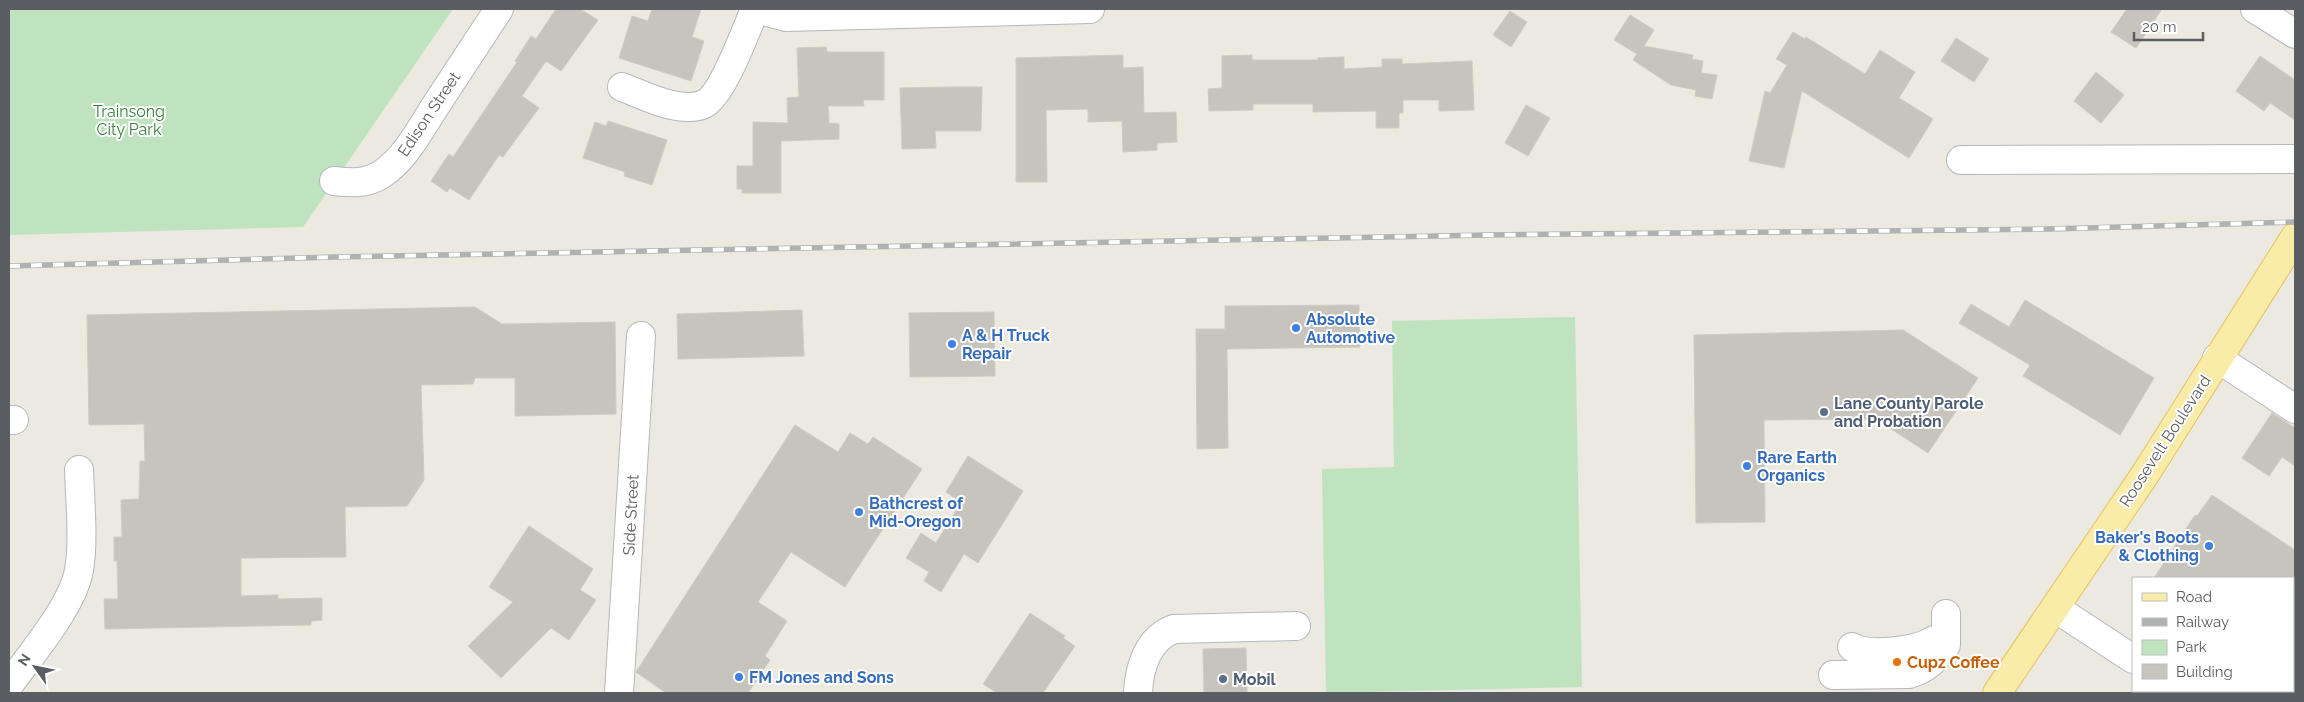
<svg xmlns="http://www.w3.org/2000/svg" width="2304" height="702" font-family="Raleway,sans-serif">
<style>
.green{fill:#bfe2bf}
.building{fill:#c7c4be;stroke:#d0cbc0}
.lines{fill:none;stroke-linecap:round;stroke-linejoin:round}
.minor-casing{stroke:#b4b7bb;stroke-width:30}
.major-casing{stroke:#e6c260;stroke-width:30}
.minor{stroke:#fff;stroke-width:28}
.major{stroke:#f9eca9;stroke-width:28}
.rail-casing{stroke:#b0b1b1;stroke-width:5.5}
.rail{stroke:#fff;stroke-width:4;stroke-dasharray:11;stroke-linecap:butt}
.shop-dot{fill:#3f7fe0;stroke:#fff;stroke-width:2}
.service-dot{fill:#5c6f8a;stroke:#fff;stroke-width:2}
.food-dot{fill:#e8710a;stroke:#fff;stroke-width:2}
.labels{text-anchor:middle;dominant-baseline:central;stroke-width:4;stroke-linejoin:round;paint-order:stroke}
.park-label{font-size:16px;fill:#3a803e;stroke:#fff}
.street-label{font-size:16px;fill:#5a5d61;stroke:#fff}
.shop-label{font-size:16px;font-weight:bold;fill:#366cbe;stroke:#fff;text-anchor:start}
.service-label{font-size:16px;font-weight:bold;fill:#4e5e75;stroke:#fff;text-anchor:start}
.food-label{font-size:16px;font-weight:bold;fill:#c56008;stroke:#fff;text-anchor:start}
</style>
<rect width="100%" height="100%" fill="#ece9e1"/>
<g class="green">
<path d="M 9,9 L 453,9 L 303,227 L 9,235 Z"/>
<path d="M 1575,317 L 1582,687 L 1326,693 L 1322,469 L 1394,467 L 1392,321 Z"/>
</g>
<g class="building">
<path d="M 556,9 L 580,9 L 598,20 L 561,71 L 546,61 L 522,96 L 539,108 L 503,157 L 499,155 L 469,200 L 450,188 L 447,192 L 431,181 L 449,154 L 453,157 L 517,62 L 515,61 L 531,36 L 536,39 Z"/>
<path d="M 652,9 L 701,9 L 692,37 L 704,41 L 691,81 L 619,58 L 632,16 L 648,21 Z"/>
<path d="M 2127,9 L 2162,9 L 2136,48 L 2111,32 Z"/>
<path d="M 1510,11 L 1527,22 L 1511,47 L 1493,35 Z"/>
<path d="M 1630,15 L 1654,30 L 1644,46 L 1693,55 L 1692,59 L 1703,61 L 1701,73 L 1717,75 L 1712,99 L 1695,96 L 1696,90 L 1671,85 L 1633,60 L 1637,54 L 1614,40 Z"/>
<path d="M 1793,32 L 1805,39 L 1806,37 L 1865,74 L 1880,50 L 1915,72 L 1899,98 L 1933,119 L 1909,158 L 1802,91 L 1784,168 L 1749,161 L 1765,91 L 1770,93 L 1787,65 L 1776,59 Z"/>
<path d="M 1956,38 L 1989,59 L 1974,82 L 1941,61 Z"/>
<path d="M 826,47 L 827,52 L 884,52 L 884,100 L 863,100 L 864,106 L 828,106 L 829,123 L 839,124 L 839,139 L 781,141 L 781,193 L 742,193 L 742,189 L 737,189 L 737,166 L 753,166 L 753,122 L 788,123 L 787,98 L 799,97 L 797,48 Z"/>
<path d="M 1123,55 L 1123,68 L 1143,67 L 1144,113 L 1176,112 L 1177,142 L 1157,143 L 1157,150 L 1123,152 L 1122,121 L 1088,122 L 1088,109 L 1046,110 L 1047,182 L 1016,182 L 1016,58 Z"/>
<path d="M 1252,55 L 1252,60 L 1318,60 L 1318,58 L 1344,57 L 1344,69 L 1382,67 L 1382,59 L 1402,59 L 1402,64 L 1472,61 L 1474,110 L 1439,111 L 1439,100 L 1403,100 L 1403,113 L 1399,113 L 1399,128 L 1376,128 L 1376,111 L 1313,112 L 1313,104 L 1253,104 L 1253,110 L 1209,111 L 1208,89 L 1222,88 L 1222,56 Z"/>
<path d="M 2260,56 L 2295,80 L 2295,120 L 2270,103 L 2264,111 L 2236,91 Z"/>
<path d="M 2096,72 L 2124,95 L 2101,123 L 2074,101 Z"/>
<path d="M 948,87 L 982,87 L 981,131 L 935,131 L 936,148 L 902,149 L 900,88 Z"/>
<path d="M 1526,105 L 1550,118 L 1528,156 L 1505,143 Z"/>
<path d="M 608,121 L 667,140 L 652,185 L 624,176 L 625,172 L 583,158 L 595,122 L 606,126 Z"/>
<path d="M 2025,300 L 2154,378 L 2120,435 L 2023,376 L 2030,365 L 1959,323 L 1971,304 L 2009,327 Z"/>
<path d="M 1359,305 L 1360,347 L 1227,349 L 1228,448 L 1197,449 L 1196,329 L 1225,329 L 1225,306 Z"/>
<path d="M 475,307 L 502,324 L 615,322 L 616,414 L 515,416 L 515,378 L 475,378 L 473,384 L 421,385 L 424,480 L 407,506 L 345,507 L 346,557 L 241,558 L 241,596 L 278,595 L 278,599 L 322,598 L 322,620 L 311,621 L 311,625 L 105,629 L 104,599 L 118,599 L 117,561 L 114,561 L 114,537 L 122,537 L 121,500 L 139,499 L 140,461 L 145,461 L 144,424 L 89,425 L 87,315 Z"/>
<path d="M 802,310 L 804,356 L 678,359 L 677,314 Z"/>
<path d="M 994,312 L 995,376 L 910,377 L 909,313 Z"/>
<path d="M 1903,330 L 1978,378 L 1928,453 L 1876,419 L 1764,420 L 1765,522 L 1696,523 L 1694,335 Z"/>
<path d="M 2272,413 L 2295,428 L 2295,466 L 2282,457 L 2269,476 L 2242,458 Z"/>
<path d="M 795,425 L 838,452 L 850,433 L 868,444 L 873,437 L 922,469 L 845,587 L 791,552 L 758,602 L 787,621 L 765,656 L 770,660 L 748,693 L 666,693 L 636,672 Z"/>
<path d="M 968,456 L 1023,491 L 978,563 L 964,554 L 941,592 L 924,581 L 929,572 L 906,558 L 921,533 L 936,543 L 961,502 L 946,492 Z"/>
<path d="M 2212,495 L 2295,550 L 2295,578 L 2154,578 L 2195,515 L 2197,516 Z"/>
<path d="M 529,526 L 593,569 L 580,590 L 596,600 L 569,640 L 551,628 L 501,678 L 468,646 L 513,602 L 489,587 Z"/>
<path d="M 1030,613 L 1065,636 L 1063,638 L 1075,646 L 1043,693 L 997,693 L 983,684 Z"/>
<path d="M 1246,648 L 1247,693 L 1204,693 L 1203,649 Z"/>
</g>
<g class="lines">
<g class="minor-casing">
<g id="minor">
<path d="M 756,9 L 786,17 L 1090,9"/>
<path d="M 2255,9 L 2295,34"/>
<path d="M 622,87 C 643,95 666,107 689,107 C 693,107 700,106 704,104 C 722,96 747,28 755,9"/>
<path d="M 1961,160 L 2295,159"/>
<path d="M 334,181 C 351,183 367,184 382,174 C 406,158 421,128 436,105 C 457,73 478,41 499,9"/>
<path d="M 2217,358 L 2295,409"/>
<path d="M 9,420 L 14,420"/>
<path d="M 2055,608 L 2133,659"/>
<path d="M 1852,647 C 1870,657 1917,651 1934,640"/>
<path d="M 2293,674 L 2295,674"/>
<path d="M 1833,675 L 1909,674 C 1927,669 1936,659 1946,645 L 1946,614"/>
<path d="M 9,685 C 30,655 73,606 79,570 C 84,541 80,500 79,470"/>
<path d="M 619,693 L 641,336"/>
<path d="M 1138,693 C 1139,668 1148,638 1174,629 L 1296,626"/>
</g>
</g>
<g class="major-casing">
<path id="major" d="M 1997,693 L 2146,473 L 2295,237"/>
</g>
<use href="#minor" class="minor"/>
<use href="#major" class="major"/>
<g class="rail-casing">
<path id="rail" d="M 9,266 L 335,257 L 1488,235 L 2050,229 L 2295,222"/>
</g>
<use href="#rail" class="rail"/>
</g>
<g class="shop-dot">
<circle cx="1296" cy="328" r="5"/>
<circle cx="952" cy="344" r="5"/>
<circle cx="1747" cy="466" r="5"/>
<circle cx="859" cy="512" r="5"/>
<circle cx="2209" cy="546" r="5"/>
<circle cx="739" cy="677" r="5"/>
</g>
<g class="service-dot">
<circle cx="1824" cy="412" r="5"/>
<circle cx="1223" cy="679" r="5"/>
</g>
<circle class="food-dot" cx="1897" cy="662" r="5"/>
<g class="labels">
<g class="park-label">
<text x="129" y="111">Trainsong<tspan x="129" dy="18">City Park</tspan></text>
</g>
<g class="street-label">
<text transform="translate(429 114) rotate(-56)">Edison Street</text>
<text transform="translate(2165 441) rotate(-57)">Roosevelt Boulevard</text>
<text transform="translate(631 515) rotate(-87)">Side Street</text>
</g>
<g class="shop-label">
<text x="1306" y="319">Absolute<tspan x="1306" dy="18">Automotive</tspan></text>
<text x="962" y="335">A &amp; H Truck<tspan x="962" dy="18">Repair</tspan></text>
<text x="1757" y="457">Rare Earth<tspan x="1757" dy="18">Organics</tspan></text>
<text x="869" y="503">Bathcrest of<tspan x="869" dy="18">Mid-Oregon</tspan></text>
<text x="2199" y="537" text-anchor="end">Baker's Boots<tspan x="2199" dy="18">&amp; Clothing</tspan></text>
<text x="749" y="677">FM Jones and Sons</text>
</g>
<g class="service-label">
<text x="1834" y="403">Lane County Parole<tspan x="1834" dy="18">and Probation</tspan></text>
<text x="1233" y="679">Mobil</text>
</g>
<g class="food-label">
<text x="1907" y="662">Cupz Coffee</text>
</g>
</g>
<rect width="2304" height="702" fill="none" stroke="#5a5d61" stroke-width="20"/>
<rect x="2132" y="577" width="162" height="115" fill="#ffffff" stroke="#bdbec0"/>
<rect x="2142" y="593" width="25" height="8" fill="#f9eca9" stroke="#bdbec0"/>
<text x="2176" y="602" font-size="15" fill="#5a5d61">Road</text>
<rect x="2142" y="618" width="25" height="8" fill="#b0b1b1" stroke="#bdbec0"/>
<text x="2176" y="627" font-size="15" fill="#5a5d61">Railway</text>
<rect x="2142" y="640" width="25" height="15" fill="#bfe2bf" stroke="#bdbec0"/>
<text x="2176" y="652" font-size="15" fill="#5a5d61">Park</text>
<rect x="2142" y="664" width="25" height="15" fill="#c7c4be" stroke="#bdbec0"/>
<text x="2176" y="677" font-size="15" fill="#5a5d61">Building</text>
<g transform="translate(35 667) rotate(303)" stroke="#ffffff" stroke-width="4" paint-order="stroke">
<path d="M0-4L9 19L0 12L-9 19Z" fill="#5a5d61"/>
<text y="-8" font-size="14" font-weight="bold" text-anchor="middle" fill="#5a5d61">N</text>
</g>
<path d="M2134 32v8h69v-8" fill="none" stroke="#5a5d61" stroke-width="2.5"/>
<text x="2142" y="32" font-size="15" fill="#5a5d61" stroke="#ffffff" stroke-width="4" paint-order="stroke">20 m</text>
</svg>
